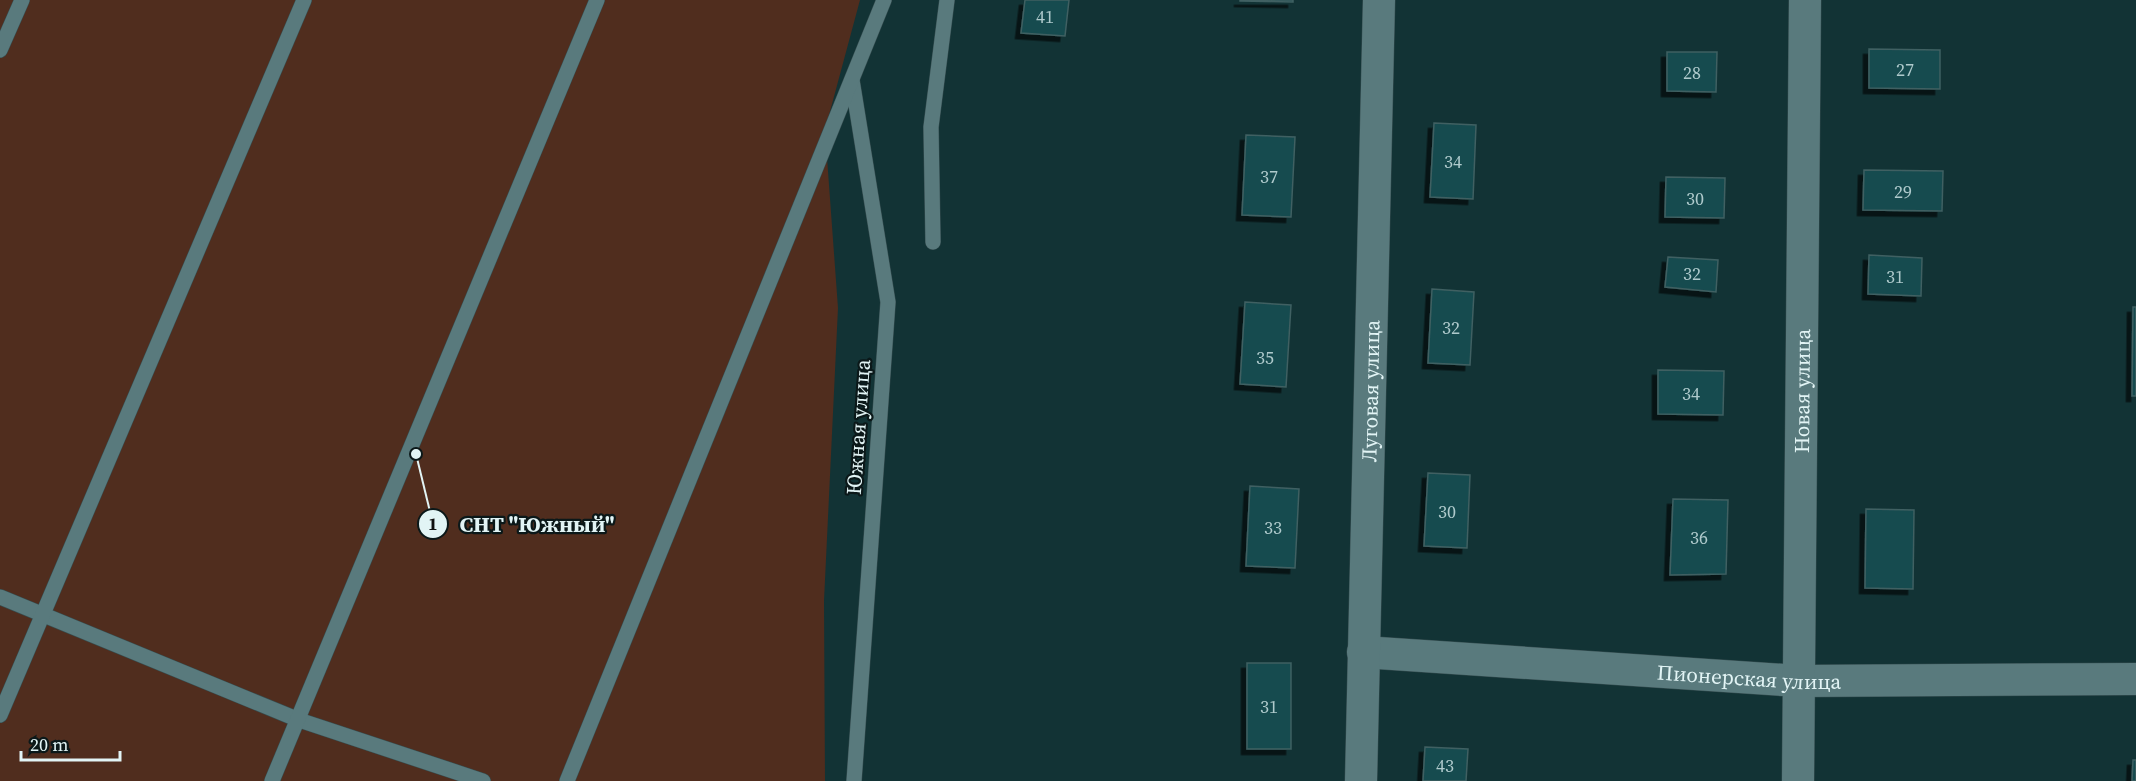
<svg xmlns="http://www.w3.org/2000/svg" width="2136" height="781" font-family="'Source Serif 4',serif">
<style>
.green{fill:#502d1e}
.building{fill:#174b4f;stroke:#3f6062;stroke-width:1.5;filter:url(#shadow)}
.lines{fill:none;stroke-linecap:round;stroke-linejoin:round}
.lane-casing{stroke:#364e51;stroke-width:16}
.street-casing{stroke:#364e51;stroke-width:33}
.lane{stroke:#597a7d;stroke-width:15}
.street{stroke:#597a7d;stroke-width:32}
.labels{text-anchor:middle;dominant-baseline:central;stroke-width:4.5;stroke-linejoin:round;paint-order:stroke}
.number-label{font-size:18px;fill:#afcacc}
.street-label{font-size:21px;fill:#e2f4f5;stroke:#0b1819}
.leader{fill:none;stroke:#e2f4f5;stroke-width:2}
.callout-dot{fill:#e2f4f5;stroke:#0b1819;stroke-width:2}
.mark-label{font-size:18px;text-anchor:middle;font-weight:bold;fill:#111}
.callout-label{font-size:22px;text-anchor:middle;font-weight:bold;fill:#e2f4f5;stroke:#0b1819;stroke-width:4.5;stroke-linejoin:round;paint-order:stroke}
</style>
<defs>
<filter id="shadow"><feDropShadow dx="-5.5" dy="5.5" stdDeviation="0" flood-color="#0009"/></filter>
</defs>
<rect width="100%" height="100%" fill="#123335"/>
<path class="green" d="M 0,0 L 860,0 L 825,130 L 838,308 L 824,601 L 825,781 L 0,781 Z"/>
<g class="building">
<path d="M 1025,0 L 1069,0 L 1065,36 L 1021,33 Z"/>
<path d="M 1240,0 L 1293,0 L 1293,2 L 1240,1 Z"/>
<path d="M 1869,49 L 1940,50 L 1940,89 L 1869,88 Z"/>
<path d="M 1667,52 L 1717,52 L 1716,92 L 1667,91 Z"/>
<path d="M 1434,123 L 1476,125 L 1473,199 L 1430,197 Z"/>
<path d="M 1246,135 L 1295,137 L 1291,217 L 1242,215 Z"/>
<path d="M 1864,170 L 1943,171 L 1942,211 L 1863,210 Z"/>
<path d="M 1666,177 L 1725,178 L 1724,218 L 1665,217 Z"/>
<path d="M 1869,255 L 1922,258 L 1921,296 L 1868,294 Z"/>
<path d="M 1668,257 L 1718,260 L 1716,292 L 1665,287 Z"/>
<path d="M 1432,289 L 1474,292 L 1470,365 L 1428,363 Z"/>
<path d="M 1245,302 L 1291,305 L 1286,387 L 1240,384 Z"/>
<path d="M 2133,307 L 2136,307 L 2136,396 L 2132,396 Z"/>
<path d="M 1658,370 L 1724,371 L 1723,415 L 1658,414 Z"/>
<path d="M 1428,473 L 1470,475 L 1467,548 L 1424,546 Z"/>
<path d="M 1250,486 L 1299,489 L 1295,568 L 1246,566 Z"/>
<path d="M 1673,499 L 1728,500 L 1726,574 L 1670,575 Z"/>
<path d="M 1866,509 L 1914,510 L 1913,589 L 1865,588 Z"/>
<rect x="1247" y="663" width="44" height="86"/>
<path d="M 1425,747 L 1468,749 L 1466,781 L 1423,781 Z"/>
<path d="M 2133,760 L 2136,760 L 2136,781 L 2132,781 Z"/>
</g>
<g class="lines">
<g class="lane-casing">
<g id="lane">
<path d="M 0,50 L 22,0"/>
<path d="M 852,80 L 888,302 L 854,781"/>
<path d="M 933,242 L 931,127 L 947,0"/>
<path d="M 0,597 L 299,720 L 483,781"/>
<path d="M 0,715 L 304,0"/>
<path d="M 272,781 L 597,0"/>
<path d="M 567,781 L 884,0"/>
</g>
</g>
<g class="street-casing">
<g id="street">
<path id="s1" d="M 1363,652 L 1799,681 L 2136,679"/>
<path id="s2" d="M 1361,781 L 1379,0"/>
<path id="s3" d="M 1798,781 L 1805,0"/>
</g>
</g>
<use href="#lane" class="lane"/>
<use href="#street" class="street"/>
</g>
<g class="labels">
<g class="number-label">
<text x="1045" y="16">41</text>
<text x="1905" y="69">27</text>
<text x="1692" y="72">28</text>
<text x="1453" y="161">34</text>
<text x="1269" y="176">37</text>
<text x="1903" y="191">29</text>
<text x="1695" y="198">30</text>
<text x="1692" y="273">32</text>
<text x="1895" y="276">31</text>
<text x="1451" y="327">32</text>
<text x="1265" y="357">35</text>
<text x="1691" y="393">34</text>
<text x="1447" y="511">30</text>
<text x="1273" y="527">33</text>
<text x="1699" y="537">36</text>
<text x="1269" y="706">31</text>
<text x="1445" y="765">43</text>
</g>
<g class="street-label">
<text stroke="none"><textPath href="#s2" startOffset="390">Луговая улица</textPath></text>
<text stroke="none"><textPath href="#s3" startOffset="390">Новая улица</textPath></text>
<text transform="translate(858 427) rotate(-86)">Южная улица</text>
<text stroke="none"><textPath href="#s1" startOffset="387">Пионерская улица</textPath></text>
</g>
</g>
<path class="leader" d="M416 454L433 524"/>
<g class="callout-dot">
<circle cx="416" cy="454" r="6"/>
<circle cx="433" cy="524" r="15"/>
</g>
<g class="mark-label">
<text x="433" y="530">1</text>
</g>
<g class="callout-label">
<text x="537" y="532">СНТ "Южный"</text>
</g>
<path d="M21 751v9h99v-9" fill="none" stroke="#e2f4f5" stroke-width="3"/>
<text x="30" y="751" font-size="18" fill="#e2f4f5" stroke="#0b1819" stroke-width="4.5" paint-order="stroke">20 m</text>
</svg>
